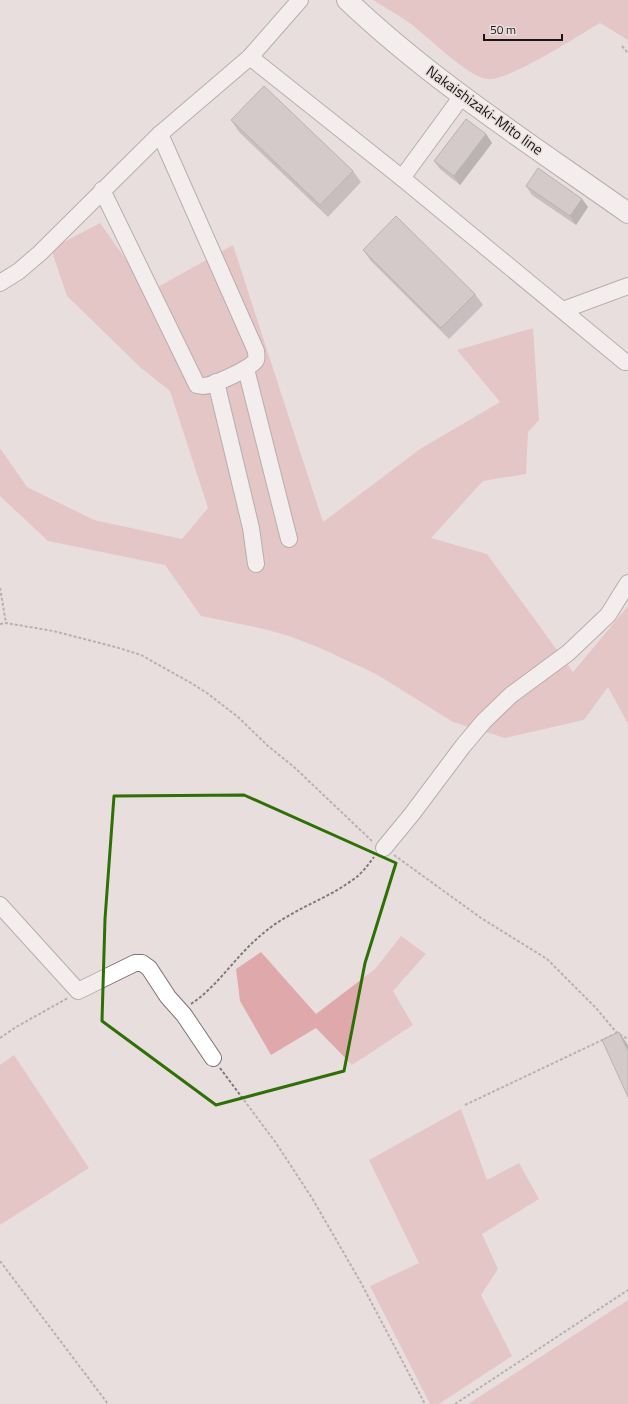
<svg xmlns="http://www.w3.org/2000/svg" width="628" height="1404" font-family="'Titillium Web',sans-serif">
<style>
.green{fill:#dfa9ac}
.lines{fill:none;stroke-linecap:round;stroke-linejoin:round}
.minor-casing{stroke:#7c7272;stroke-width:18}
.major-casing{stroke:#7c7272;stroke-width:22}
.path{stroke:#807979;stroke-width:2;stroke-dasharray:3 2;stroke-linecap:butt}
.minor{stroke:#fff;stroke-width:16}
.major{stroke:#fff;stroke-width:20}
.wall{fill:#a29899}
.shaded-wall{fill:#847c7d}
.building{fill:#bcb1b2;stroke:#847c7d}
.marked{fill:none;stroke:#2e6f06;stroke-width:3;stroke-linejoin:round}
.labels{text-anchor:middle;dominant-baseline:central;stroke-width:3;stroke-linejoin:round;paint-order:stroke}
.street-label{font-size:15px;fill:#1a1616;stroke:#e9dede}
</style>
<rect width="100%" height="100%" fill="#e9dede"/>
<g class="green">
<path d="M 373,0 L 628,0 L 628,40 L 600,23 C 579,35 508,82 487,79 C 468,77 428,37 411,24 C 399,15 385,8 373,0 Z"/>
<path d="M 100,223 L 149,292 L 233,245 L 323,522 L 420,449 L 500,402 L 457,350 L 533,328 L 539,420 L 528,432 L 526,474 L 483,481 L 431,538 L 487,554 L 573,672 L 628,606 L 628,724 L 608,687 L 584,720 L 505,738 L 453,722 L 376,674 L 320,648 L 289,636 L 264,629 L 201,616 L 165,565 L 48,541 L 0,496 L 0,448 L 27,487 L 94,520 L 182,539 L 208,508 L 170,391 L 141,368 L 67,296 L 51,249 Z"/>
<path d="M 401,936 L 426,954 L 393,991 L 413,1025 L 352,1065 L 316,1028 L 271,1055 L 240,1001 L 236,969 L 261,952 L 316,1014 L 375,969 Z"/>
<path d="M 14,1055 L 89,1168 L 0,1225 L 0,1065 Z"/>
<path d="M 461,1109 L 487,1180 L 519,1163 L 539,1199 L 482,1234 L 498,1269 L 481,1295 L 512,1356 L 439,1404 L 430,1404 L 370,1286 L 419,1263 L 369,1160 Z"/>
<path d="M 628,1300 L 628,1404 L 468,1404 Z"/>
</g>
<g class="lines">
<g class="minor-casing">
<g id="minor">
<path d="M 250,57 L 402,178 L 625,362"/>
<path d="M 402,178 L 462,96"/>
<path d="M 102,190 L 197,385 C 199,385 201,386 203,386 C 212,386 252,368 256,360 C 257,357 256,354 256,351 L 160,134"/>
<path d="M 0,283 L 19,271 L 40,253 L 160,134 L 250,57 L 300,0"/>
<path d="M 563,310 L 628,286"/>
<path d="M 246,369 L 289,539"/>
<path d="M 216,382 L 251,528 L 256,564"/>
<path d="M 384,848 L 412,814 L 463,746 L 484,721 L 511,695 L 568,653 L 608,615 L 628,583"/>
<path d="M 0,905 L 78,991 L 135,963 L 142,963 L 149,968 L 168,997 L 184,1015 L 213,1058"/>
</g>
</g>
<g class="major-casing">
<path id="major" d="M 347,0 C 432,81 532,145 628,213"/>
</g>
<g class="path">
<path d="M 622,46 L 628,53"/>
<path d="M 0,588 L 6,623"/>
<path d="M 0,624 L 6,623 L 53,631 L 119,648 L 141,655 L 191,683 L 207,693 L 238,717 L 268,746 L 294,767 L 373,842"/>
<path d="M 394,855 L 481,918 L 547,959 L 596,1008 L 617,1033 L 628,1039"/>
<path d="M 191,1004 C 218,986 235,957 260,936 C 269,928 279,921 290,915 C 310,903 332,895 351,881 C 361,875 367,866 374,857"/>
<path d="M 0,1038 L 16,1027 L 68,998"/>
<path d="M 220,1068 L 276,1143 L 312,1198 L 360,1281 L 425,1404"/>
<path d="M 465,1105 L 617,1033"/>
<path d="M 0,1261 L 108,1404"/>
<path d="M 455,1404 L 628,1290"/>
</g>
<use href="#minor" class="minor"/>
<use href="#major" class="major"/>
</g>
<g class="wall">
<path d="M 231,120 L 353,171 L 361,182 L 328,217 L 239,132 Z"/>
<path d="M 486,134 L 492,143 L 460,185 L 440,169 L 434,161 Z"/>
<path d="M 526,186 L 582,199 L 588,207 L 576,225 L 532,195 Z"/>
<path d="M 363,250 L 475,294 L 483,305 L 449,339 L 371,261 Z"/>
</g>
<g class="shaded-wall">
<path d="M 486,134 L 492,143 L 460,185 L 454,176 Z"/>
<path d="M 582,199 L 588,207 L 576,225 L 570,216 Z"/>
<path d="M 619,1032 L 628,1045 L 628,1051 Z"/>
</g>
<g class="building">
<path d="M 264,86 L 353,171 L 320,205 L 231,120 Z"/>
<path d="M 466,119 L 486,134 L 454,176 L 434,161 Z"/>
<path d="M 538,168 L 582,199 L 570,216 L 526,186 Z"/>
<path d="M 396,216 L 475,294 L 441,328 L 363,250 Z"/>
<path d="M 619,1032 L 628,1051 L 628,1097 L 602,1040 Z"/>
</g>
<path d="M0 0H628V1404H0ZM 244,795 L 396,863 L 365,963 L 344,1071 L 216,1105 L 102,1021 L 105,919 L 114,796 Z" fill="#e9dede" fill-opacity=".55" fill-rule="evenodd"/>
<path class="marked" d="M 244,795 L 396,863 L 365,963 L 344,1071 L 216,1105 L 102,1021 L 105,919 L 114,796 Z"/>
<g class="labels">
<g class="street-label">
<text transform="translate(485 110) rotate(36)">Nakaishizaki-Mito line</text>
</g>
</g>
<path d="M484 34v6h78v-6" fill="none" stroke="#1a1616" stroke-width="2"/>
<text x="490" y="34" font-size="12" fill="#1a1616" stroke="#e9dede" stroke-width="3" paint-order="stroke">50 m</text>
</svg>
